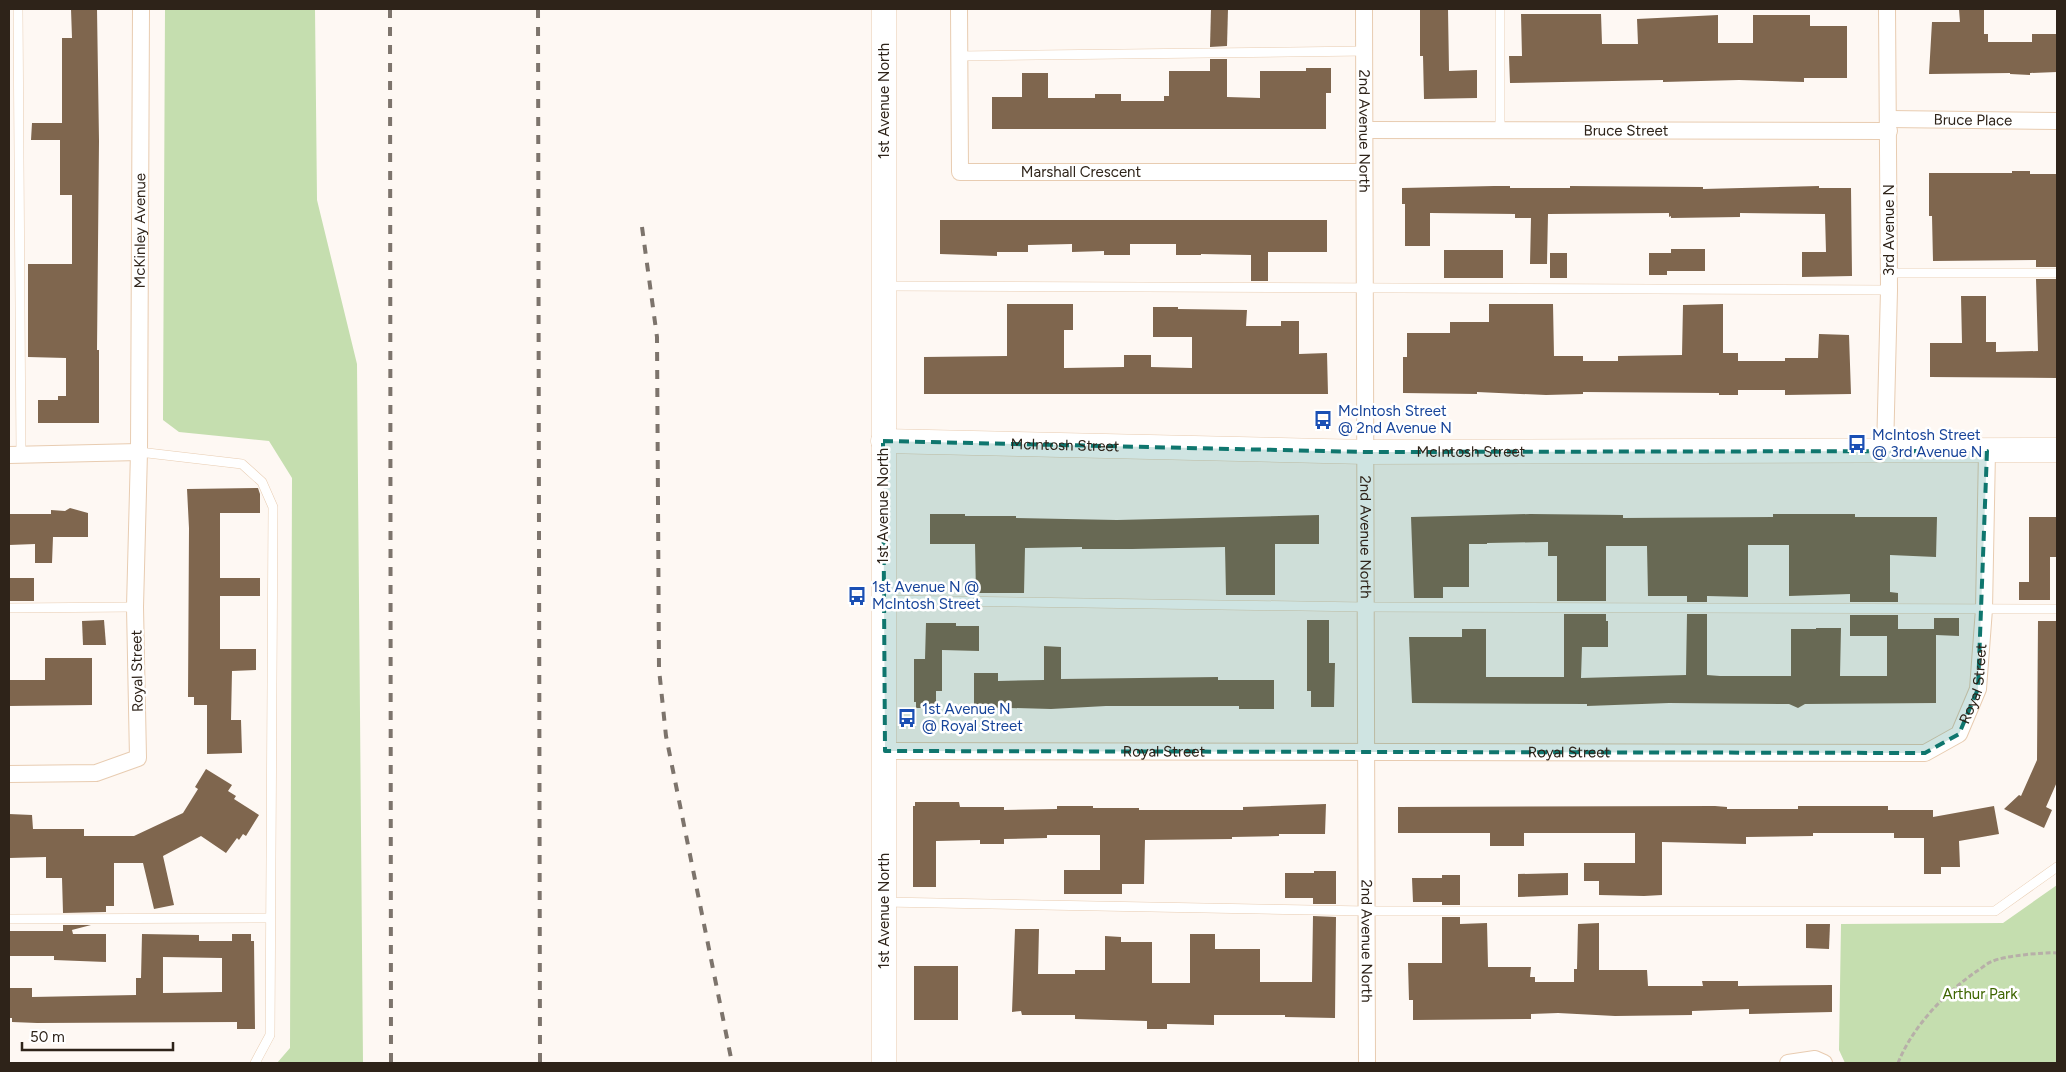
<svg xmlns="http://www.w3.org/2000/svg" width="2066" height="1072" font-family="Figtree,sans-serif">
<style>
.green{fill:#c5deaf}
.building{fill:#7f664e;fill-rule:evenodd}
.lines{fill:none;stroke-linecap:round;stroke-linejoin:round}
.lane-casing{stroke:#e8ccb1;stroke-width:10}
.street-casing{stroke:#e8ccb1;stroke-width:18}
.secondary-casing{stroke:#e8ccb1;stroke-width:25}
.path{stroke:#b7afa8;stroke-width:3;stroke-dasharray:5 2.5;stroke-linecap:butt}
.lane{stroke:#fff;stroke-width:9}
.street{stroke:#fff;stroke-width:16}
.secondary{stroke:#fff;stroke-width:24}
.rail{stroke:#7d746c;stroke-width:4;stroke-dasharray:9 9;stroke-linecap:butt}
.marked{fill:#0f766e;fill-opacity:0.2;stroke:#0f766e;stroke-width:4;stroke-dasharray:10 6;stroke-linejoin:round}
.labels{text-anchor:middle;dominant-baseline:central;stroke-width:5;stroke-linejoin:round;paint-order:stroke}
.street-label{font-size:15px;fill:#2e2319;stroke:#fff}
.transit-label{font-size:15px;fill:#164399;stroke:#fff;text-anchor:start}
.park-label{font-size:15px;fill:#3e6500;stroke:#fff}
</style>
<rect width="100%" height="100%" fill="#fef8f3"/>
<g class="green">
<path d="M 165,9 L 315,9 L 317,200 L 357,364 L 363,1063 L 277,1063 L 290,1048 L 292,478 L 269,441 L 179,432 L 163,420 Z"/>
<path d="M 2057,885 L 2057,1063 L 1845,1063 L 1839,1050 L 1841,924 L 2003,923 Z"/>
</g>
<g class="building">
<path d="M 71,9 L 97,9 L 99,141 L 97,350 L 99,350 L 99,423 L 38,423 L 38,400 L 58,400 L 58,396 L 66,396 L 66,358 L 28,357 L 28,264 L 72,264 L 72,195 L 60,195 L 60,140 L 31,140 L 32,123 L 62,123 L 62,38 L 72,38 Z"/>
<path d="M 1211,9 L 1228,9 L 1227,46 L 1210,47 Z"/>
<path d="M 1420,9 L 1448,9 L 1449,71 L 1477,70 L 1477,98 L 1424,99 L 1423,56 L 1420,56 Z"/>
<path d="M 1959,9 L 1984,9 L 1984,34 L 1988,34 L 1988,42 L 2032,42 L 2032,34 L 2057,34 L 2057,72 L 2030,73 L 2030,75 L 2010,74 L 2010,73 L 1929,74 L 1932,22 L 1960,22 Z"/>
<path d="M 1521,14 L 1601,14 L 1602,44 L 1638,44 L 1637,19 L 1718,15 L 1718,43 L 1753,43 L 1753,15 L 1810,15 L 1810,26 L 1847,26 L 1847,78 L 1804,78 L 1804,82 L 1739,80 L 1663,82 L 1663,80 L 1510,83 L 1509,56 L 1522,56 Z"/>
<path d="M 1210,59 L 1227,59 L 1227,97 L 1260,98 L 1260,71 L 1306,71 L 1306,68 L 1331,68 L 1331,93 L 1326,93 L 1326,129 L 992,129 L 992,97 L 1022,97 L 1022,73 L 1048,73 L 1048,98 L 1095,98 L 1095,94 L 1121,94 L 1121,101 L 1164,101 L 1164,96 L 1169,96 L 1169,71 L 1210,71 Z"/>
<path d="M 2012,171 L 2030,171 L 2030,174 L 2057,174 L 2057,267 L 2036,267 L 2036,260 L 1933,261 L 1932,216 L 1929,216 L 1929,173 L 2012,173 Z"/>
<path d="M 1494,186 L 1510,186 L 1510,188 L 1570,188 L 1570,186 L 1703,187 L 1703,189 L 1819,186 L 1819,188 L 1851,188 L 1852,276 L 1802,277 L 1802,252 L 1826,252 L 1825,214 L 1740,213 L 1740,217 L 1671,218 L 1671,216 L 1669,217 L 1669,213 L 1548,214 L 1547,264 L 1530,264 L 1531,218 L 1515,218 L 1515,214 L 1430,213 L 1430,246 L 1405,246 L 1405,204 L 1402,204 L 1402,188 Z"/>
<path d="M 940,220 L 1327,220 L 1327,252 L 1268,252 L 1268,281 L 1251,281 L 1251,255 L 1201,254 L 1201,255 L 1176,255 L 1176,244 L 1130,244 L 1130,255 L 1104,255 L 1104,251 L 1072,252 L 1072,244 L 1028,245 L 1028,252 L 997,252 L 997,256 L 940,254 Z"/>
<path d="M 1671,249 L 1705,249 L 1705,271 L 1667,271 L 1667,275 L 1649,275 L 1649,253 L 1671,253 Z"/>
<rect x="1444" y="250" width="59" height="28"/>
<rect x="1550" y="253" width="17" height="25"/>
<path d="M 2036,279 L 2057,279 L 2057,378 L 1930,377 L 1930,343 L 1962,343 L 1961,296 L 1986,296 L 1986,342 L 1996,342 L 1996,352 L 2038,351 Z"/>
<path d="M 1007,304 L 1073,304 L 1073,330 L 1064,330 L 1064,368 L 1124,367 L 1124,355 L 1151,355 L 1151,367 L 1192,368 L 1192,337 L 1153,337 L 1153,307 L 1178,307 L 1178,309 L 1247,310 L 1246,326 L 1281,326 L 1281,321 L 1299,321 L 1299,354 L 1327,353 L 1328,394 L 924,394 L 924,357 L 1007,356 Z"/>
<path d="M 1489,304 L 1553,304 L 1554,356 L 1583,356 L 1583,361 L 1618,361 L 1618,356 L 1682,355 L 1683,305 L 1723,304 L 1723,353 L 1738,353 L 1738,361 L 1785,361 L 1785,358 L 1818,358 L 1819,334 L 1849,335 L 1851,394 L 1785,395 L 1785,390 L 1738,390 L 1738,395 L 1719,395 L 1719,393 L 1583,392 L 1583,394 L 1546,395 L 1477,392 L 1477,394 L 1403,393 L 1403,357 L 1407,357 L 1407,333 L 1450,333 L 1450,322 L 1489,322 Z"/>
<path d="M 258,488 L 260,494 L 260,513 L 220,513 L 220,578 L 260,578 L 260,596 L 220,596 L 220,649 L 256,649 L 256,670 L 232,671 L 231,720 L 241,720 L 242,753 L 207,754 L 207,705 L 194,705 L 194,697 L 188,697 L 189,528 L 187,489 Z"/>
<path d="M 70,508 L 88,513 L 88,537 L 53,537 L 52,563 L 35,563 L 35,544 L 9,545 L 9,514 L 51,514 L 51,510 L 65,511 Z"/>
<path d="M 930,514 L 965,514 L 965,516 L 1016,516 L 1016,518 L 1117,520 L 1319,515 L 1319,544 L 1275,544 L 1275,595 L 1226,595 L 1225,547 L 1132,549 L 1082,549 L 1082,547 L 1025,548 L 1024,593 L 976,593 L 975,544 L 930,544 Z"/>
<path d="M 1530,514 L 1623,515 L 1623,518 L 1773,517 L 1773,514 L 1855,514 L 1855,517 L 1937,517 L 1936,557 L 1890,555 L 1890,592 L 1898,593 L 1898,602 L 1850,602 L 1850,594 L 1789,596 L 1789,545 L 1748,545 L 1748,597 L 1707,596 L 1707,602 L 1687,602 L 1687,596 L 1648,596 L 1647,546 L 1606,546 L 1606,601 L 1557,601 L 1557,556 L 1548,556 L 1548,542 L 1487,543 L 1487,544 L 1469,544 L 1469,587 L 1443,587 L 1443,598 L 1414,598 L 1411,517 Z"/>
<path d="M 2029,517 L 2057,517 L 2057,557 L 2050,557 L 2050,600 L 2019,600 L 2019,582 L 2029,582 Z"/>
<rect x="9" y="578" width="25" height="23"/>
<path d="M 1564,614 L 1606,614 L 1606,621 L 1608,621 L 1608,647 L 1582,647 L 1581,678 L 1686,675 L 1687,614 L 1707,614 L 1707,675 L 1720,676 L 1791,676 L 1791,629 L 1816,629 L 1816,628 L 1841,628 L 1840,676 L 1887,676 L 1887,636 L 1850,636 L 1850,615 L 1898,615 L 1898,629 L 1934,629 L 1934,618 L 1959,618 L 1959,636 L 1936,635 L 1936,703 L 1805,704 L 1798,708 L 1789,704 L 1669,703 L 1587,706 L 1587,704 L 1412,703 L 1409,637 L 1462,637 L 1462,629 L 1486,629 L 1486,677 L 1564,677 Z"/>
<path d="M 104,620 L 106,645 L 83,645 L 82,621 Z"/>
<path d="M 1307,620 L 1329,620 L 1329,663 L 1335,663 L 1334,707 L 1311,707 L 1311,691 L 1307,691 Z"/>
<path d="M 2038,621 L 2057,621 L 2057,782 L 2046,807 L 2052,810 L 2044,828 L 2004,809 L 2019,795 L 2021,796 L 2037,760 Z"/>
<path d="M 926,623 L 956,623 L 956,626 L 979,626 L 979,651 L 942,650 L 942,691 L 936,691 L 936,708 L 916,708 L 916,702 L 914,702 L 914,659 L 925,659 Z"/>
<path d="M 1044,646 L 1061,647 L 1061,679 L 1218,677 L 1218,680 L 1274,680 L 1274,709 L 1239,709 L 1239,706 L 1106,706 L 1051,709 L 974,707 L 974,673 L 998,673 L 998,681 L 1044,680 Z"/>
<path d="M 45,658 L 92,658 L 92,705 L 9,706 L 9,680 L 45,680 Z"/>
<path d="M 206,769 L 232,785 L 228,791 L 236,796 L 234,799 L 259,815 L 246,836 L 243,834 L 239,840 L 237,838 L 226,853 L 201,836 L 163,856 L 174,905 L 154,909 L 143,863 L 114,863 L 114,906 L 106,906 L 106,912 L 63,913 L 62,878 L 46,878 L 46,857 L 9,858 L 9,814 L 32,815 L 33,829 L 84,829 L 84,836 L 134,836 L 183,813 L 198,789 L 195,787 Z"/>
<path d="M 915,802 L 959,802 L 960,807 L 1004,807 L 1004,810 L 1057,809 L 1057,806 L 1093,806 L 1093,808 L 1139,808 L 1139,810 L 1243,810 L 1243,807 L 1326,804 L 1325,834 L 1279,834 L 1279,836 L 1232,837 L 1232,839 L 1145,840 L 1144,884 L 1122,884 L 1122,894 L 1064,894 L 1064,870 L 1100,870 L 1100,835 L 1047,835 L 1047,838 L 1004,839 L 1004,844 L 980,844 L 980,840 L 936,841 L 936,887 L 913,887 L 913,806 L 915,806 Z"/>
<path d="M 1715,806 L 1727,807 L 1727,809 L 1798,809 L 1798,806 L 1888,806 L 1888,810 L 1933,810 L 1933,817 L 1994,806 L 1999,834 L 1959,841 L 1960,867 L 1941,867 L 1941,874 L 1924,874 L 1924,838 L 1894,838 L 1894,833 L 1813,833 L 1813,836 L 1746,837 L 1746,844 L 1662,842 L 1662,895 L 1644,896 L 1599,895 L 1599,881 L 1584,881 L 1584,863 L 1635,863 L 1635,833 L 1524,833 L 1524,846 L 1490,846 L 1490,833 L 1398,833 L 1398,807 Z"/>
<path d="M 1314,871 L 1336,871 L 1336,904 L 1313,904 L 1313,898 L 1285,898 L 1285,873 L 1314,873 Z"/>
<path d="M 1568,873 L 1568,895 L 1518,897 L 1518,874 Z"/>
<path d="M 1442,875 L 1460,875 L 1460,905 L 1442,905 L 1442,902 L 1413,902 L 1412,878 L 1442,878 Z"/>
<path d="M 1313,916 L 1336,917 L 1335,1018 L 1285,1017 L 1285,1015 L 1214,1015 L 1214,1025 L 1167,1024 L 1167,1029 L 1147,1029 L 1147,1021 L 1075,1019 L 1075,1015 L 1022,1015 L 1021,1011 L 1012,1012 L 1015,929 L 1039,929 L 1038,974 L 1075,974 L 1075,970 L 1105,970 L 1105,936 L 1121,937 L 1121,942 L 1152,942 L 1152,983 L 1190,983 L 1190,934 L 1215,934 L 1215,949 L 1260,949 L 1260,982 L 1312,982 Z"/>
<path d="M 1442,917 L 1460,917 L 1460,924 L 1487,923 L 1488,967 L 1531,967 L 1530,977 L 1535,977 L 1535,982 L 1574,982 L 1574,969 L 1577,969 L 1578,924 L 1599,923 L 1599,970 L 1647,970 L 1648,986 L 1703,986 L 1702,981 L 1738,981 L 1738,986 L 1832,985 L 1832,1012 L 1749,1014 L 1749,1009 L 1692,1011 L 1692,1015 L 1615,1016 L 1558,1013 L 1531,1014 L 1531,1019 L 1413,1020 L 1413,1000 L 1409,1000 L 1408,963 L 1442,963 Z"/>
<path d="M 1806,924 L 1830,924 L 1829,949 L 1806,948 Z"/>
<path d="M 63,925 L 91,925 L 68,931 L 72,930 L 73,934 L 106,934 L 106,962 L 54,960 L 54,956 L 9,956 L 9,931 L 63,931 Z"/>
<path d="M 142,934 L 199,935 L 199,941 L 232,941 L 232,934 L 251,934 L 251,941 L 254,941 L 255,1029 L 237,1029 L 237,1022 L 37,1023 L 12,1022 L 12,1018 L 9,1018 L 9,988 L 32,988 L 32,997 L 136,995 L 136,978 L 141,978 ZM 163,957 L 222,958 L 222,992 L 163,993 Z"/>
<rect x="914" y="966" width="44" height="54"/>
</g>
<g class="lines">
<g class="lane-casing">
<g id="lane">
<path d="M 18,9 L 21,455"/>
<path d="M 1500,9 L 1500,131"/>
<path d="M 959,56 L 1365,51"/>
<path d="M 1889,273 L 2057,273"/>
<path d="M 886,286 L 1889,290"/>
<path d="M 139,452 L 242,464 L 262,482 L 273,507 L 270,1035 L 255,1063"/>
<path d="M 886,600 L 1365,607 L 2057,609"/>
<path d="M 9,608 L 135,607"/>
<path d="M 884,902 L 1367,911 L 1995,911 L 2057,867"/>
<path d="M 9,919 L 270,918"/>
</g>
</g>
<g class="street-casing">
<g id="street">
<path id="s1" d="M 959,9 L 960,172 L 1364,172"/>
<path id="s2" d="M 1364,9 L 1367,1063"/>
<path id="s3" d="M 1889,119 L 2057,121"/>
<path id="s4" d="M 1364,130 L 1889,131"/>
<path d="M 1885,451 L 1889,290 L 1887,9"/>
<path d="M 9,455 L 139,452"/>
<path id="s5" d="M 885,751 L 1925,753 L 1959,734 L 1978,689 L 1984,609 L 1987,451"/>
<path id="s6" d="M 9,774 L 96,773 L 138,758 L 135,607 L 139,452 L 141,9"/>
<path d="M 1788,1063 L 1815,1059 L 1824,1063"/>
</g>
</g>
<g class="secondary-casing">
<g id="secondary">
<path id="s7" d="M 883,441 L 1366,452 L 2057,450"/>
<path d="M 884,1063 L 884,9"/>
</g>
</g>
<path class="path" d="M 1898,1063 C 1913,1026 1944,994 1977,971 C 1982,968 1987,963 1993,961 C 2004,956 2044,952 2057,953"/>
<use href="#lane" class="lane"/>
<use href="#street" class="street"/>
<use href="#secondary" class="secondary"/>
<g class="rail">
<path d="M 390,9 L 391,1063"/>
<path d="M 538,9 L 540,1063"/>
<path d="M 642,227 L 657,337 L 659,669 L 666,736 L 732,1063"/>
</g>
</g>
<path class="marked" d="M 883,441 L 1366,452 L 1987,451 L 1978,689 L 1959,734 L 1925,753 L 885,751 Z"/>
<defs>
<g id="bus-bare" transform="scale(1.5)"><path d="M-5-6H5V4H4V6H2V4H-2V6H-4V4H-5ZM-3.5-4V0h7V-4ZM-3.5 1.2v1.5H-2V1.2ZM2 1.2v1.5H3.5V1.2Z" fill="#1a4fb4" stroke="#fff" stroke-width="2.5" paint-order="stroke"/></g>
</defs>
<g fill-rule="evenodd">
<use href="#bus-bare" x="1323" y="420"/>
<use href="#bus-bare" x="1857" y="444"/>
<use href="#bus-bare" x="857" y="596"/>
<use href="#bus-bare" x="907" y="718"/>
</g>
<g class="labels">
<g class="street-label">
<text transform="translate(884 101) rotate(-90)">1st Avenue North</text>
<text stroke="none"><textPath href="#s3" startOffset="84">Bruce Place</textPath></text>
<text stroke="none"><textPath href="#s2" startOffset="122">2nd Avenue North</textPath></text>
<text stroke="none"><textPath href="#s4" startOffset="262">Bruce Street</textPath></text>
<text stroke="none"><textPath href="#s1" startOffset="284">Marshall Crescent</textPath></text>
<text stroke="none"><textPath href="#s6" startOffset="659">McKinley Avenue</textPath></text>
<text transform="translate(1889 230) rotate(-90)">3rd Avenue N</text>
<text stroke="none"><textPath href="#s7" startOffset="182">McIntosh Street</textPath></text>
<text stroke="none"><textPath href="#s7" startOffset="588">McIntosh Street</textPath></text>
<text transform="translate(883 506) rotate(-90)">1st Avenue North</text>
<text stroke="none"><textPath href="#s2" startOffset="528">2nd Avenue North</textPath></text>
<text transform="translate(137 671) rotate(-91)">Royal Street</text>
<text stroke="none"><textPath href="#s5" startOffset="1132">Royal Street</textPath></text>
<text stroke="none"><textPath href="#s5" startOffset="279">Royal Street</textPath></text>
<text stroke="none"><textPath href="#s5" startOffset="684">Royal Street</textPath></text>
<text transform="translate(884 911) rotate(-90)">1st Avenue North</text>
<text stroke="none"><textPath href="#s2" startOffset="932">2nd Avenue North</textPath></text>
</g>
<g class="transit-label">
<text x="1338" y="411">McIntosh Street<tspan x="1338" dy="17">@ 2nd Avenue N</tspan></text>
<text x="1872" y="435">McIntosh Street<tspan x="1872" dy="17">@ 3rd Avenue N</tspan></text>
<text x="872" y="587">1st Avenue N @<tspan x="872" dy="17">McIntosh Street</tspan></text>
<text x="922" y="709">1st Avenue N<tspan x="922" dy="17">@ Royal Street</tspan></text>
</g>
<g class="park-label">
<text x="1980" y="994">Arthur Park</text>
</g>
</g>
<rect width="2066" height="1072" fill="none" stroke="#2e2319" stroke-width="20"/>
<path d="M22 1042v8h151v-8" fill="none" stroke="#2e2319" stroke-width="2.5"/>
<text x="30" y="1042" font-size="15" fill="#2e2319" stroke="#ffffff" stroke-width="4" paint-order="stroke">50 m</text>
</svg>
